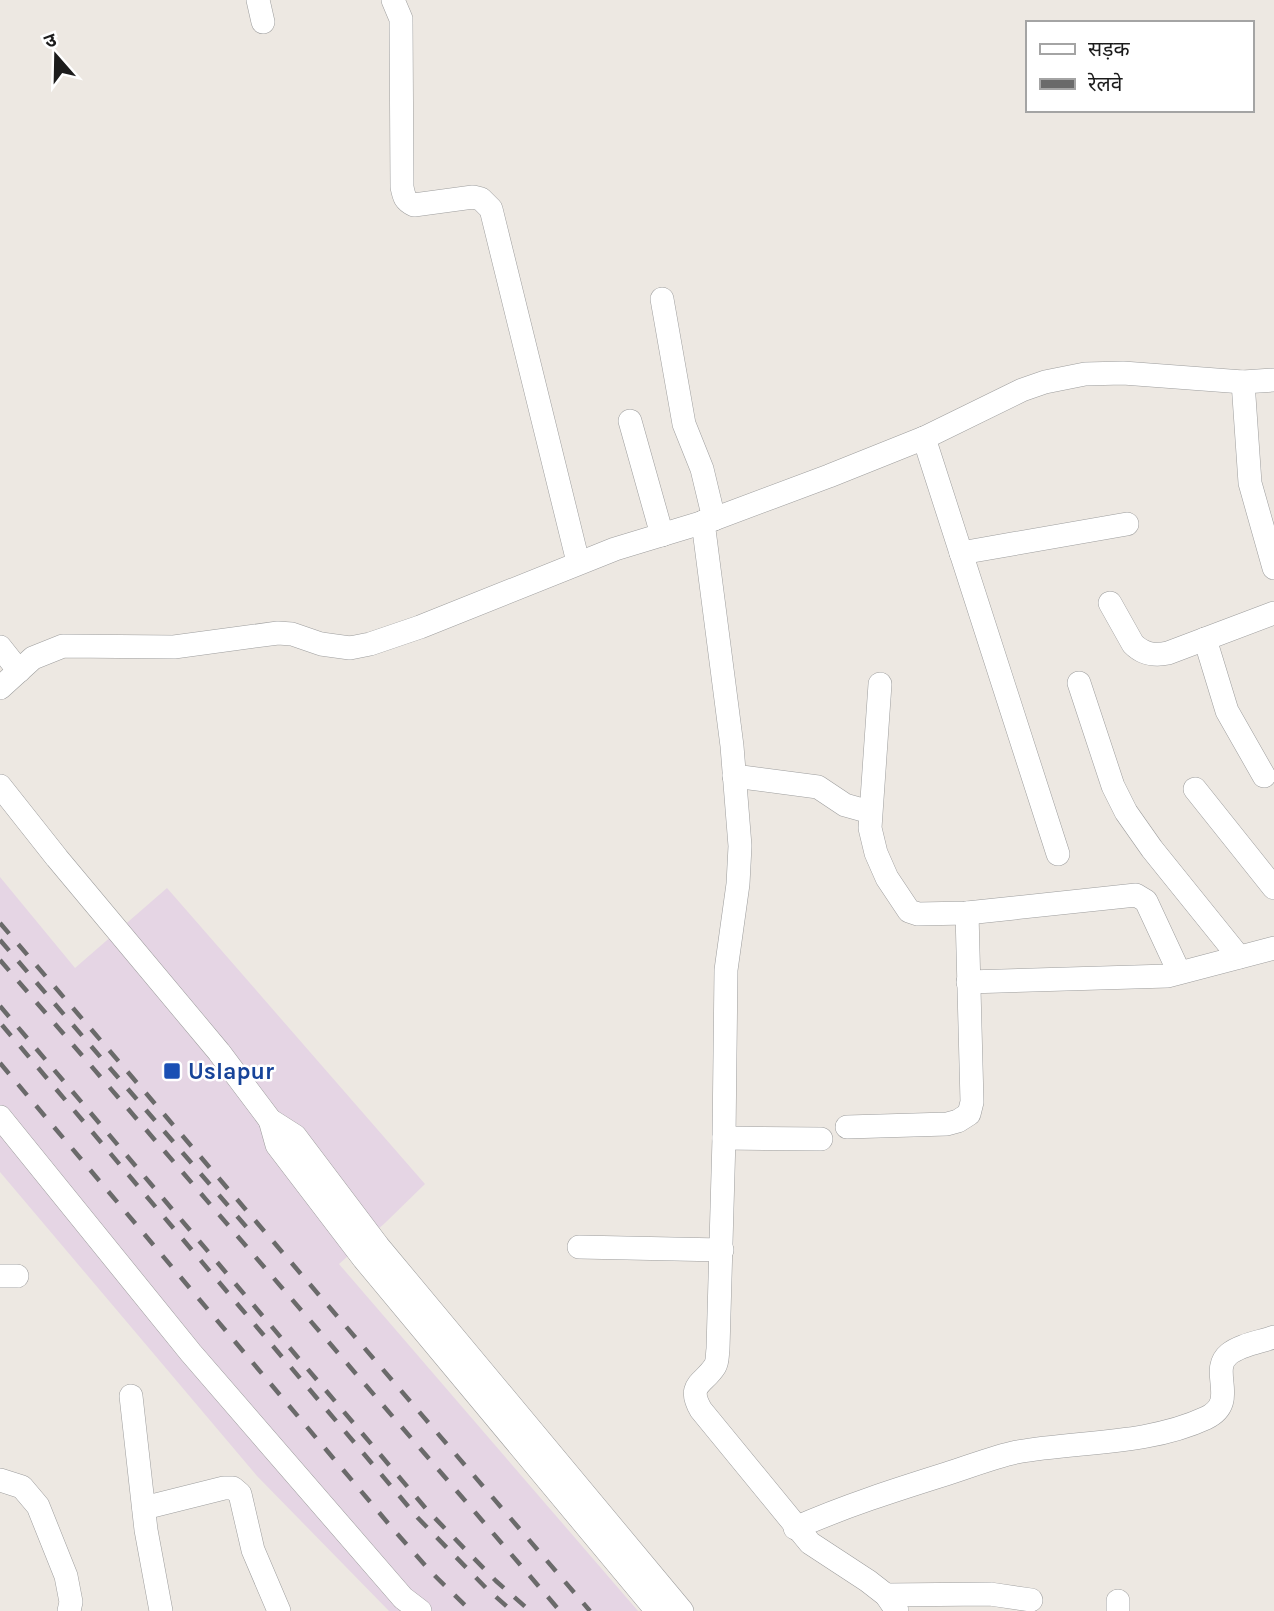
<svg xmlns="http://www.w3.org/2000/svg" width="1274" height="1611" font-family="Karla,'Noto Sans Devanagari',sans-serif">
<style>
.railway{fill:#e5d5e4}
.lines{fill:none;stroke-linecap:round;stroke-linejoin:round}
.minor-casing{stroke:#9d9d9d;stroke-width:24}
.minor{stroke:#fff;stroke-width:23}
.rail{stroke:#6a6a6a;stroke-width:4.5;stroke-dasharray:14 14;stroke-linecap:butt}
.transit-dot{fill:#1a4fb4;stroke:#fff;stroke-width:2.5}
.labels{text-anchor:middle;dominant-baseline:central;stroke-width:5;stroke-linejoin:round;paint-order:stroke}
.transit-label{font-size:23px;font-weight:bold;fill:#164399;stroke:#fff;text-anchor:start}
</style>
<rect width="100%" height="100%" fill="#ede8e2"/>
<path class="railway" d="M 0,877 L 75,968 L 167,888 L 425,1184 L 385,1223 L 339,1264 L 638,1611 L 389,1611 L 257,1476 L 0,1172 Z"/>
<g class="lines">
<g class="minor-casing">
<g id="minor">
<path d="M 258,0 L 263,22"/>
<path d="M 393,0 L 401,19 L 402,187 C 404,197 405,201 414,205 L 473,197 L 481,199 L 491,209 L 578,562"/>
<path d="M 662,299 L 684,424 L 702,469 L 714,519"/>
<path d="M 1243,382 L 1250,483 L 1274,568"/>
<path d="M 630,421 L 662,535"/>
<path d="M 924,438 L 1058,854"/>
<path d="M 703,522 L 732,746 L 740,846 L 738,884 L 726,970 L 724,1138 L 718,1349 C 717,1355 718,1361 715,1366 C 704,1384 686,1384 701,1410 L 810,1543 L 868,1581 L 886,1595 L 897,1611"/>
<path d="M 961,553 L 1127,524"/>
<path d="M 1110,603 L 1133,644 C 1143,654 1154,656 1168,653 L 1274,613"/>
<path d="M 1205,639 L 1227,711 L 1264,776"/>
<path d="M 0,647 L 19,671"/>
<path d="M 1079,683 L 1113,786 L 1126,812 L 1152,849 L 1239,957"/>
<path d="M 880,684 L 870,828 L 876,853 L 887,878 L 909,911 L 918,914 L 967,913 L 1136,895 L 1146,901 L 1179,972"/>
<path d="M 0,688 L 33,658 L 63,646 L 174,647 L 278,633 L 292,634 L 321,644 L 350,648 L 370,644 L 420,627 L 615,549 L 714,519 L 829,476 L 924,438 L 1022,390 L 1045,382 L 1085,374 L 1123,373 L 1243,382 L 1274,380"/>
<path d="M 734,776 L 818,787 L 845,805 L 870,812"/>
<path d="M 0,786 L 57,858 L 219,1052 L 270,1120 L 295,1136 L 378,1246 L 682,1611"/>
<path d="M 1195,789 L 1274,888"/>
<path d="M 968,982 L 1168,976 L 1274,948"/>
<path d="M 0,1117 L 191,1353 L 403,1598 L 420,1611"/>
<path d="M 270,1120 L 277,1145 L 364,1259 L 657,1611"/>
<path d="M 847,1127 L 947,1124 L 958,1121 L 969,1114 L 972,1102 L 967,913"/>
<path d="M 724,1138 L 821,1139"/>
<path d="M 579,1247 L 722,1250"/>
<path d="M 0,1276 L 17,1276"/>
<path d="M 131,1396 L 146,1530 L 161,1611"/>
<path d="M 0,1480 L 22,1487 L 38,1506 L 66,1576 L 71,1602 L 69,1611"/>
<path d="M 144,1508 L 224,1488 L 233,1488 L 240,1494 L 253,1550 L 279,1611"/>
<path d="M 795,1528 C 845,1506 895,1490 946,1474 C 969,1467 993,1457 1017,1452 C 1079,1441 1148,1445 1206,1418 C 1240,1402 1208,1371 1229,1354 C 1240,1345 1260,1342 1274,1337"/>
<path d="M 886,1595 L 990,1594 L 1031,1600"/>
<path d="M 1118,1601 L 1118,1611"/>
</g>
</g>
<use href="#minor" class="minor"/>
<g class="rail">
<path d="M 0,923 L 590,1611"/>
<path d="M 0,940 L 255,1237"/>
<path d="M 0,960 L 560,1611"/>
<path d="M 0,1006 L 428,1511 L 496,1581 L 530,1611"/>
<path d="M 2,1025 L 418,1518 L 487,1589 L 512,1611"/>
<path d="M 0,1063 L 393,1529 L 431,1572 L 471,1611"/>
</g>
</g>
<rect class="transit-dot" x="163" y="1062" width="18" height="18" rx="3.5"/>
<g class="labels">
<g class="transit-label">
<text x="188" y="1071">Uslapur</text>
</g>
</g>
<rect x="1026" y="21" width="228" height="91" fill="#ffffff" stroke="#a4a4a4" stroke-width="2"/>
<rect x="1040" y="44" width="35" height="10" fill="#ffffff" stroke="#a4a4a4" stroke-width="2"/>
<text x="1088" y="56" font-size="21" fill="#1c1c1c">सड़क</text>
<rect x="1040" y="79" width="35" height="10" fill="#6a6a6a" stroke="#a4a4a4" stroke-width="2"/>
<text x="1088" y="91" font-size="21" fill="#1c1c1c">रेलवे</text>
<g transform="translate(56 56) rotate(340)" stroke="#ffffff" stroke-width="5" paint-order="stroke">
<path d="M0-5L12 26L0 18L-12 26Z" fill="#1c1c1c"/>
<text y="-10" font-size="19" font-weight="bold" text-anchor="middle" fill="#1c1c1c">उ</text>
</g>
</svg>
